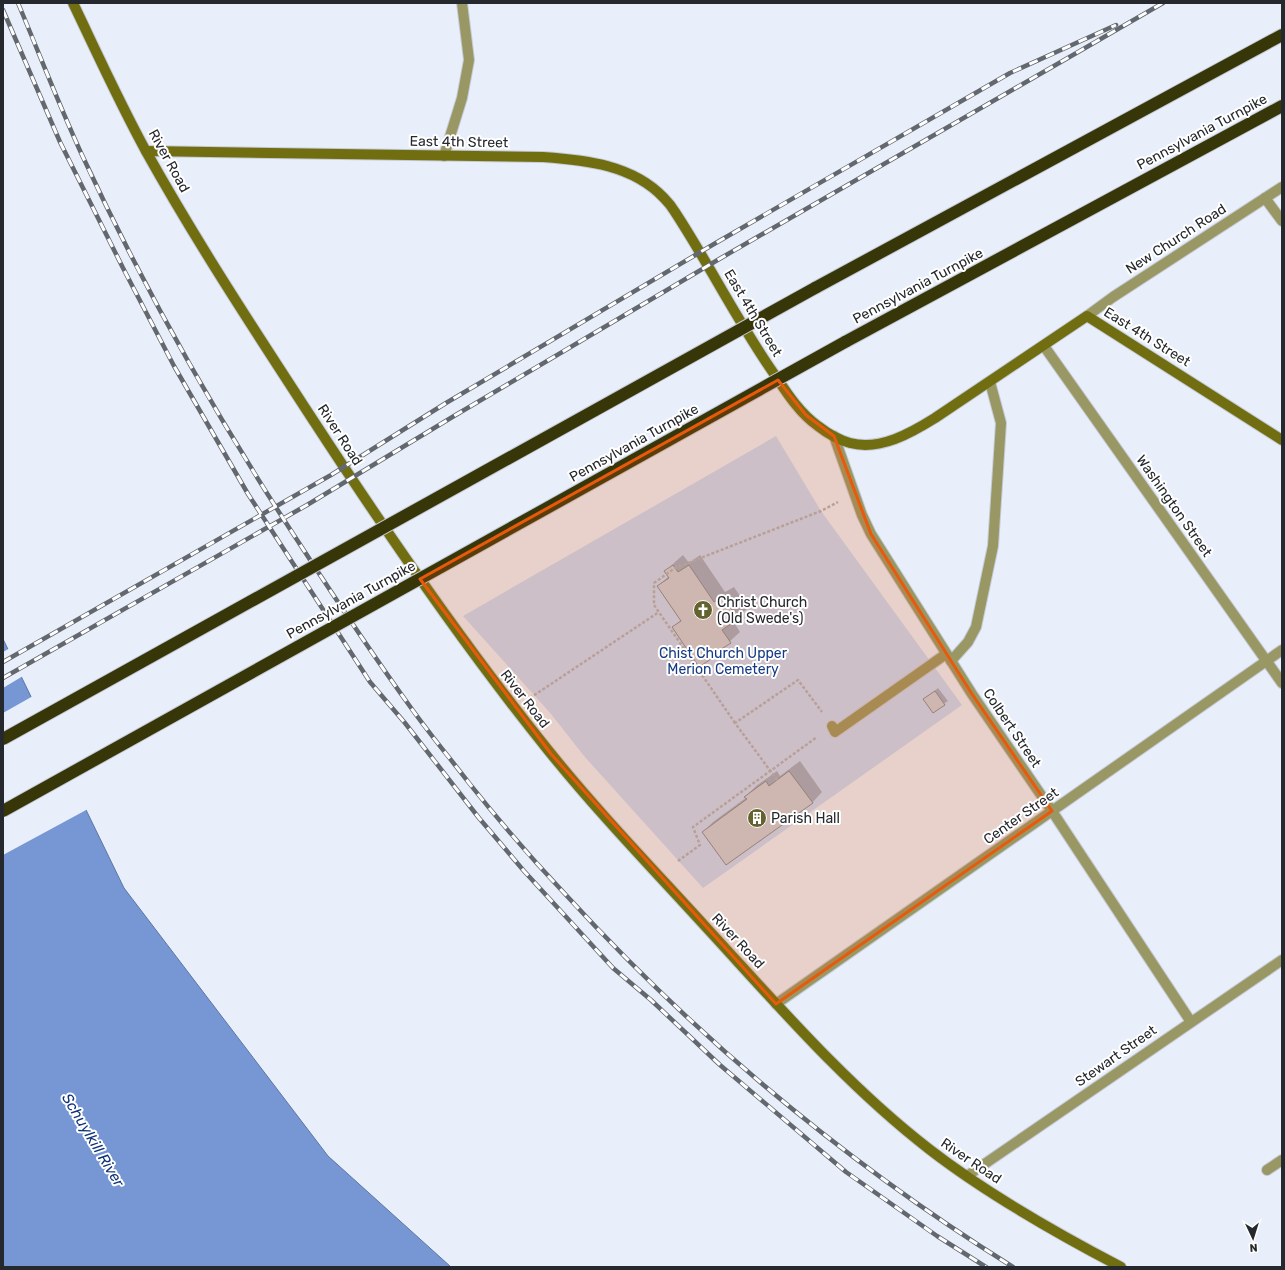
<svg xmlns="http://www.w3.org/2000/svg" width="1285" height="1270" font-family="Rubik,sans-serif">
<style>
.green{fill:#c7d9f7}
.water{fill:#7697d3;stroke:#5e76a1}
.pier{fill:#e8effb}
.shadow{fill:#0003}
.building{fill:#c8cfdb;stroke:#848b95}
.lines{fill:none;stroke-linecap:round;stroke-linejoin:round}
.lane-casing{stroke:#c5cbd6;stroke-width:12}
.street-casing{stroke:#c5cbd6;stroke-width:12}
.secondary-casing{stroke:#c5cbd6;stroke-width:12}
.highway-casing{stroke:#c5cbd6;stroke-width:14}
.path{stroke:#acb2bc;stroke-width:2.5;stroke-dasharray:3 2;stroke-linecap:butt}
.lane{stroke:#999865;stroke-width:10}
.street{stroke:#999865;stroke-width:10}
.secondary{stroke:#716e11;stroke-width:10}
.highway{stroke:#373608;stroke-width:12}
.rail-casing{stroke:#63676e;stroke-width:4.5}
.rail{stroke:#fff;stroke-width:3;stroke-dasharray:9;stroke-linecap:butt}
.highway-bridge-casing{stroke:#c5cbd6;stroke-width:14;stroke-linecap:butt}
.highway-bridge{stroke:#373608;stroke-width:12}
.marked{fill:#e8590c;fill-opacity:0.2;stroke:#e8590c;stroke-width:3;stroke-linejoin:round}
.labels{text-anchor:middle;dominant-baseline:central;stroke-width:4;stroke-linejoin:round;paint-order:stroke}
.street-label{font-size:14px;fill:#25282c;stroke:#fff}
.poi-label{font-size:14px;fill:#25282c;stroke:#fff;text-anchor:start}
.park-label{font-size:14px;fill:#163b82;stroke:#fff}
.water-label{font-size:15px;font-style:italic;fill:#0f347a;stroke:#fff}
</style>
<rect width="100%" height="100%" fill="#e8effb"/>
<path class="green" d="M 776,436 L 821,511 L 962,705 L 703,888 L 584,756 L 551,714 L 463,616 Z"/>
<path class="water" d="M 3,639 L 124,888 L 328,1156 L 451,1267 L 3,1267 Z"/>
<g class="pier">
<path d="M 10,648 L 23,676 L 3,688 L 3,652 Z"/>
<path d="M 33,696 L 88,809 L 3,855 L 3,713 Z"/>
</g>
<g class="shadow">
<path d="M 683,555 L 689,563 L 700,555 L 725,592 L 734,587 L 748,608 L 733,621 L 740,632 L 716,654 L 673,627 L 681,620 L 658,586 L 669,576 L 666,571 L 676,561 Z"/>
<path d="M 938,688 L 948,701 L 933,711 L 928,696 Z"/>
<path d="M 800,761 L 822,792 L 812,803 L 703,832 L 713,822 L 747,797 L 746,796 L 756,786 L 777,771 L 780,776 Z"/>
</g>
<g class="building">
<path d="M 673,565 L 678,572 L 689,565 L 714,602 L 723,596 L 738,619 L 722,630 L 731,643 L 715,653 L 717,655 L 699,667 L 672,627 L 681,621 L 657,586 L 669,578 L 664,571 Z"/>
<path d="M 935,691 L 945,705 L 933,713 L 923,699 Z"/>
<path d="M 789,771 L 813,803 L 726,865 L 702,832 L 747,799 L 744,797 L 766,781 L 769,786 Z"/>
</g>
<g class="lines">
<g class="lane-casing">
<g id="lane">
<path d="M 444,156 L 462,98 L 469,60 L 462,3"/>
<path d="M 951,661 L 968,642 L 976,627 L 993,546 L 1001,423 L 990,382"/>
<path d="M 832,726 L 835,732 L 946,654"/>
<path d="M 1267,1170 L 1282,1160"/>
</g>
</g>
<g class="street-casing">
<g id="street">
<path d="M 1265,198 L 1282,221"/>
<path d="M 1087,316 L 1113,297 L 1282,187"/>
<path d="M 1044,346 L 1282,683"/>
<path d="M 834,436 L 862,515 L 871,534 L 972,694 L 1052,811 L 1191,1022"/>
<path d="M 776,1004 L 1282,650"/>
<path d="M 967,1176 L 1282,960"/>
</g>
</g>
<g class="secondary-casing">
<g id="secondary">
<path d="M 73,3 C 97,53 120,104 147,153 C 199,246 257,334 315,423 C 388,535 464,646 548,750 C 597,811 651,867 704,925 C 775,1002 846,1085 929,1149 C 987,1194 1056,1233 1121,1267"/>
<path d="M 146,151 L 543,157 C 586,160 633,165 664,198 C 668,202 672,207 675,212 C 711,267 739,325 777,378 C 788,395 801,414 818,426 C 827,433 839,440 850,443 C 880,451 911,433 935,418 L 1087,316 L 1282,440"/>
</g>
</g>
<g class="highway-casing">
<g id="highway">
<path d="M 815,288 L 1282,35"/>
<path d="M 845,342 L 1282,106"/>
</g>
</g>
<g class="path">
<path d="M 530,698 L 659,612"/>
<path d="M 735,723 L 654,605 L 654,583 L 675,568 L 821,511 L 838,502"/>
<path d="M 777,780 L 735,723 L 798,680 L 822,712"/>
<path d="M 678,861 L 700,845 L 693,827 L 817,737"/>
</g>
<use href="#lane" class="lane"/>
<use href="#street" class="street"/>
<use href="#secondary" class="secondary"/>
<use href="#highway" class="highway"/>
<g class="rail-casing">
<g id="rail">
<path d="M 18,3 C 39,53 59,105 82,155 C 145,291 220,423 303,549 C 337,601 372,654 409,705 C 428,732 449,757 469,783 C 500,822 532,859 566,895 C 697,1038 848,1164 1013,1267"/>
<path d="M 3,10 L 60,142 L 123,268 L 174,366 L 248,494 L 370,682 L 405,723 L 479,818 L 524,871 L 613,968 L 651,1000 L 720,1065 L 846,1172 L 937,1236 L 986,1267"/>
<path d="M 3,662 L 331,475 L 446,403 L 714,244 L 1010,73 L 1116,25"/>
<path d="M 3,678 L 307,505 L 454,416 L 721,258 L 1163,3"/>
</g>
</g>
<use href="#rail" class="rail"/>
<g class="highway-bridge-casing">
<g id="highway-bridge">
<path d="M 3,739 L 815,288"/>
<path d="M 3,811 L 845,342"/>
</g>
</g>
<use href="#highway-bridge" class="highway-bridge"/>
</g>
<path class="marked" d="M 778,380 L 806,415 L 834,436 L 871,534 L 972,694 L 1052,811 L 776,1004 L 551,754 L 420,579 Z"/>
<defs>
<g id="church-disc" transform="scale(1)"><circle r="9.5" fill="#646330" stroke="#fff"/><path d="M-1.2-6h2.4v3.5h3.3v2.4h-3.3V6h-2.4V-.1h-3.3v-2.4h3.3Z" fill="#fff"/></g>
<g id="building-disc" transform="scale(1)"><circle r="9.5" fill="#646330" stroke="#fff"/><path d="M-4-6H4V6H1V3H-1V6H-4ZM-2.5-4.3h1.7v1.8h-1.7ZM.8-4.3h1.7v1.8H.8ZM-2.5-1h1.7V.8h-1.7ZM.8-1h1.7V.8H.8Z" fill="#fff"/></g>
</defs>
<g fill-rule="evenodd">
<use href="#church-disc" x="703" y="610"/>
<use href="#building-disc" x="757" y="818"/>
</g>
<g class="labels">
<g class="street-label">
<text transform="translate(1202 132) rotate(-28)">Pennsylvania Turnpike</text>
<text transform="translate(459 142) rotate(1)">East 4th Street</text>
<text transform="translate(169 161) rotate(61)">River Road</text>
<text transform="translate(1176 239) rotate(-33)">New Church Road</text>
<text transform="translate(918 286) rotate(-28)">Pennsylvania Turnpike</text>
<text transform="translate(753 313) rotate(59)">East 4th Street</text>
<text transform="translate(1147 337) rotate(32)">East 4th Street</text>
<text transform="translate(340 435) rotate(57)">River Road</text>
<text transform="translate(634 443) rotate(-29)">Pennsylvania Turnpike</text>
<text transform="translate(1174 506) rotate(55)">Washington Street</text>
<text transform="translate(351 600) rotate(-29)">Pennsylvania Turnpike</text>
<text transform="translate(525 699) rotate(52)">River Road</text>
<text transform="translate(1012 728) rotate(56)">Colbert Street</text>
<text transform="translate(1021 816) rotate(-35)">Center Street</text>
<text transform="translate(738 941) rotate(47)">River Road</text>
<text transform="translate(1116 1056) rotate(-35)">Stewart Street</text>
<text transform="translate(971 1161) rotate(34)">River Road</text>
</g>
<g class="poi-label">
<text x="717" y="602">Christ Church<tspan x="717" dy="16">(Old Swede's)</tspan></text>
<text x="771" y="818">Parish Hall</text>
</g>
<g class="park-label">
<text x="723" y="653">Chist Church Upper<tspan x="723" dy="16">Merion Cemetery</tspan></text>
</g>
<g class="water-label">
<text transform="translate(93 1140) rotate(59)">Schuylkill River</text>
</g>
</g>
<rect width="1285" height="1270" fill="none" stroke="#25282c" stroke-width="8"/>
<g transform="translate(1253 1238) rotate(176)" stroke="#ffffff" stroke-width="3" paint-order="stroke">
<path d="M0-3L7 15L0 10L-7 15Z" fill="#25282c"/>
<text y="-6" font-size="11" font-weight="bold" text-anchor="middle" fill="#25282c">N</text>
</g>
</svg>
